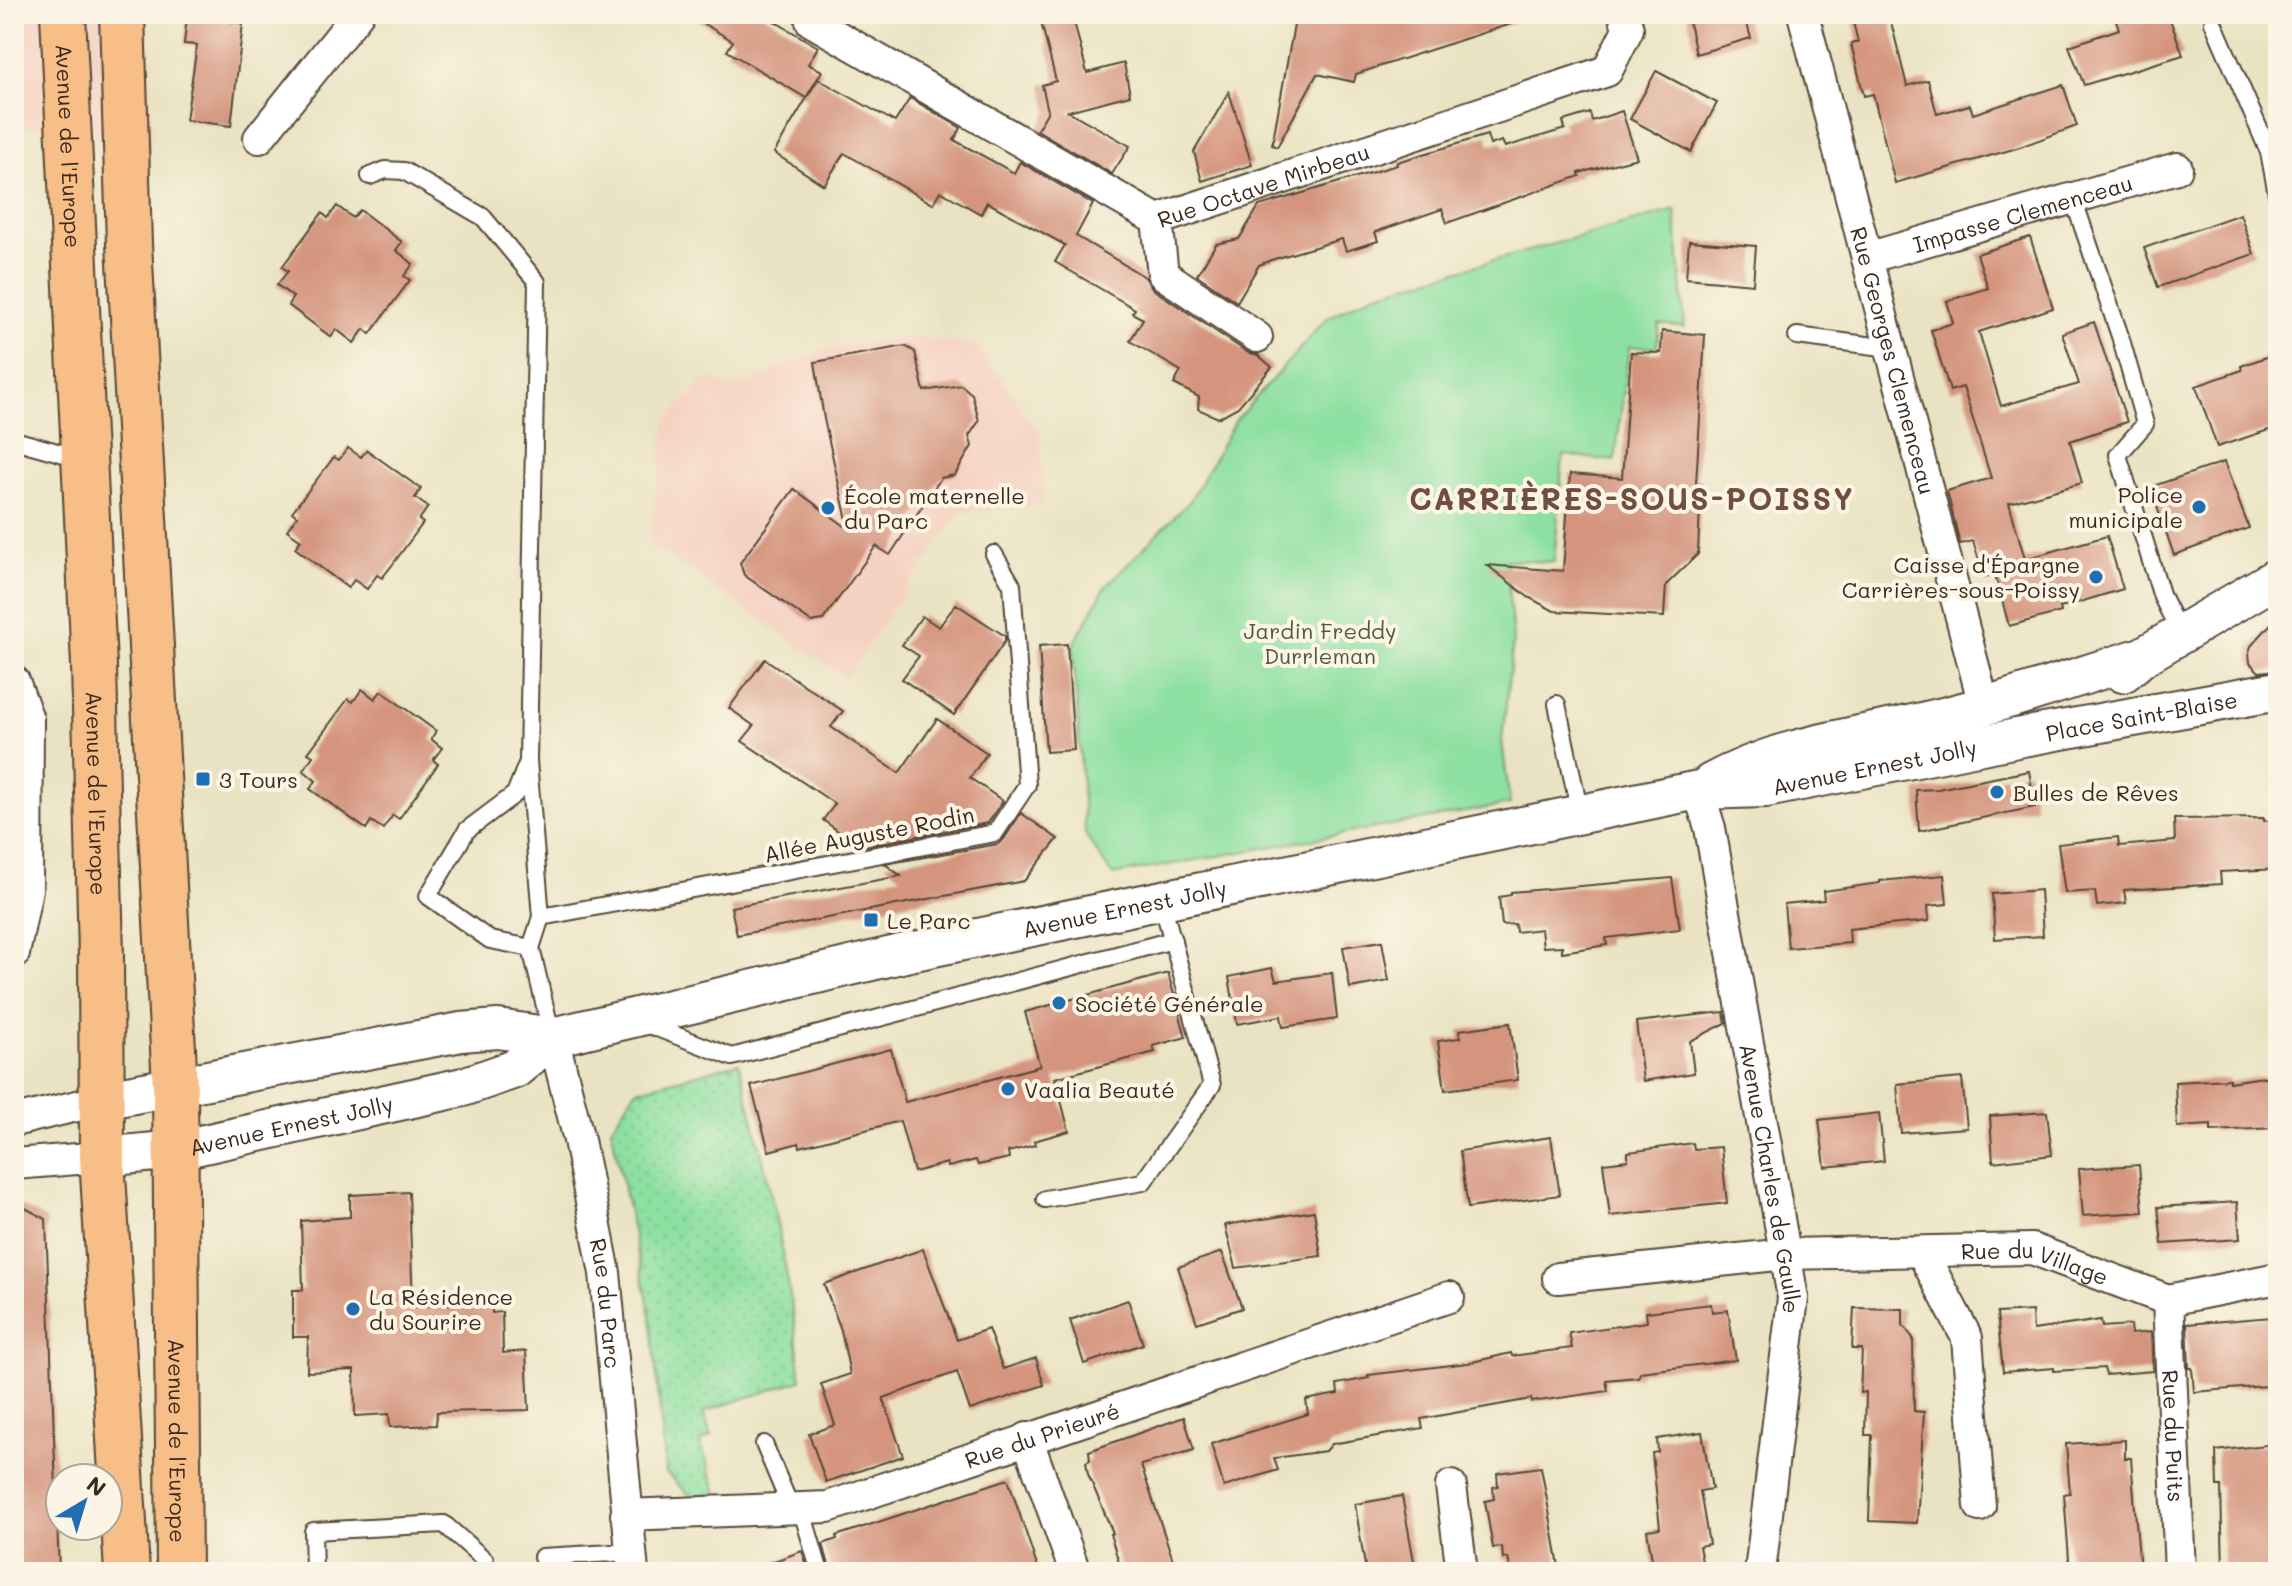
<svg xmlns="http://www.w3.org/2000/svg" width="2292" height="1586" font-family="Mali,sans-serif">
<style>
.built{fill:#f5d2c2}
.grass{fill:url(#grass-dots);stroke:#648560;stroke-width:2}
.green{fill:#8de0a1;stroke:#648560;stroke-width:2}
.building{fill:#d4947e}
.lines{fill:none;stroke-linecap:round;stroke-linejoin:round}
.service-casing{stroke:#554637;stroke-width:20}
.minor-casing{stroke:#554637;stroke-width:34}
.tertiary-casing{stroke:#554637;stroke-width:42}
.primary-casing{stroke:#554637;stroke-width:48}
.service{stroke:#fff;stroke-width:16}
.minor{stroke:#fff;stroke-width:30}
.tertiary{stroke:#fff;stroke-width:38}
.primary{stroke:#f7be87;stroke-width:44}
.poi-dot{fill:#1f6fb2;stroke:#fcf5e5;stroke-width:3}
.labels{text-anchor:middle;dominant-baseline:central;stroke-width:8;stroke-linejoin:round;paint-order:stroke}
.street-label{font-size:22px;fill:#3b2a1e;stroke:#fcf5e5}
.poi-label{font-size:22px;fill:#3b2a1e;stroke:#fcf5e5;text-anchor:start}
.park-label{font-size:22px;fill:#50583f;stroke:#fcf5e5}
.district-label{font-size:30px;font-weight:bold;letter-spacing:2px;fill:#714f40;stroke:#fcf5e5}
</style>
<defs>
<pattern id="grass-dots" width="8" height="8" patternUnits="userSpaceOnUse" patternTransform="scale(2)"><rect width="8" height="8" fill="#8de0a1"/><path d="M2 2h.1M6 6h.1" fill="none" stroke="#7bc08a" stroke-width="1.8" stroke-linecap="round"/></pattern>
</defs>
<rect width="100%" height="100%" fill="#fcf5e5"/>
<filter id="ink" filterUnits="userSpaceOnUse"><feTurbulence type="fractalNoise" baseFrequency=".0125" numOctaves="2"/><feDisplacementMap in="SourceGraphic" scale="16" xChannelSelector="R" yChannelSelector="G"/><feConvolveMatrix kernelMatrix="1 2 1 2 8 2 1 2 1" color-interpolation-filters="sRGB"/></filter>
<filter id="wash" filterUnits="userSpaceOnUse"><feTurbulence type="fractalNoise" baseFrequency=".006" numOctaves="4" result="noise"/><feDisplacementMap in="SourceGraphic" scale="32" xChannelSelector="R" yChannelSelector="G"/><feGaussianBlur stdDeviation="1.8" result="paint"/><feColorMatrix in="noise" values="0 0 0 0 0 0 0 0 0 0 0 0 0 0 0 0 0 1.4 0 .05"/><feComposite in="paint" operator="in"/></filter>
<g filter="url(#wash)">
<rect width="100%" height="100%" fill="#eae3c3"/>
<g class="built">
<path d="M 14,14 L 149,14 L 152,146 L 14,125 Z"/>
<path d="M 913,337 L 978,346 L 1040,434 L 1044,504 L 959,512 L 846,678 L 649,543 L 666,419 L 708,377 L 737,388 L 823,349 Z"/>
</g>
<path class="grass" d="M 739,1063 C 766,1167 791,1273 801,1380 L 703,1412 L 711,1436 L 700,1442 L 718,1496 L 694,1499 L 666,1473 L 651,1316 L 611,1128 L 636,1090 Z"/>
<path class="green" d="M 1675,210 L 1685,327 L 1659,324 L 1657,347 L 1629,347 L 1615,461 L 1563,455 L 1554,562 L 1506,560 L 1513,641 L 1502,741 L 1510,804 L 1112,875 L 1085,834 L 1073,646 L 1105,587 L 1190,501 L 1235,421 L 1327,318 L 1374,294 Z"/>
<g id="blocks">
<g class="building">
<path d="M 687,14 L 762,14 L 818,47 L 808,64 L 822,71 L 806,98 L 727,51 L 733,41 Z"/>
<path d="M 1039,14 L 1072,14 L 1087,73 L 1124,63 L 1130,95 L 1068,111 L 1130,146 L 1112,174 L 1037,130 L 1048,111 L 1042,85 L 1056,81 Z"/>
<path d="M 1296,14 L 1519,14 L 1520,21 L 1356,74 L 1354,82 L 1317,74 L 1277,147 L 1272,145 Z"/>
<path d="M 1687,14 L 1744,14 L 1751,38 L 1696,54 Z"/>
<path d="M 1868,14 L 1889,14 L 1907,86 L 1928,80 L 1937,114 L 1970,105 L 1973,114 L 2063,85 L 2077,126 L 2017,148 L 1895,183 L 1873,94 L 1864,96 L 1851,44 L 1858,42 L 1852,18 Z"/>
<path d="M 2114,14 L 2168,14 L 2183,55 L 2084,85 L 2069,46 L 2119,29 Z"/>
<path d="M 187,16 L 243,23 L 231,126 L 186,120 L 197,45 L 184,44 Z"/>
<path d="M 1656,71 L 1717,103 L 1691,152 L 1630,119 Z"/>
<path d="M 818,79 L 895,122 L 910,98 L 961,128 L 954,140 L 1014,173 L 1020,162 L 1093,204 L 1076,236 L 1145,277 L 1153,289 L 1247,352 L 1258,355 L 1272,367 L 1238,407 L 1218,418 L 1198,409 L 1199,397 L 1174,384 L 1181,371 L 1130,341 L 1143,319 L 1132,313 L 1135,309 L 1055,262 L 1065,245 L 987,202 L 981,214 L 940,191 L 933,204 L 844,153 L 824,185 L 774,153 Z"/>
<path d="M 1229,92 L 1252,165 L 1202,181 L 1194,152 Z"/>
<path d="M 1622,111 L 1637,158 L 1579,173 L 1580,176 L 1447,223 L 1442,209 L 1375,232 L 1378,241 L 1346,251 L 1342,239 L 1271,260 L 1259,265 L 1237,302 L 1197,275 L 1216,244 L 1239,239 L 1259,206 L 1397,165 L 1397,162 L 1487,135 L 1490,145 L 1502,141 L 1505,147 L 1565,129 L 1563,121 L 1590,113 L 1592,121 Z"/>
<path d="M 337,206 L 353,218 L 360,210 L 402,242 L 396,250 L 413,264 L 404,276 L 410,280 L 370,334 L 364,329 L 354,343 L 336,329 L 331,337 L 288,305 L 293,297 L 277,285 L 288,271 L 282,267 L 322,213 L 328,218 Z"/>
<path d="M 2240,214 L 2254,254 L 2158,287 L 2144,248 Z"/>
<path d="M 2030,237 L 2053,308 L 1979,332 L 2001,406 L 2079,384 L 2062,333 L 2094,322 L 2127,422 L 2070,441 L 2082,483 L 2009,503 L 2025,559 L 2107,536 L 2123,589 L 2060,608 L 2061,612 L 2009,626 L 1995,574 L 1984,577 L 1973,541 L 1960,544 L 1947,491 L 1991,478 L 1963,387 L 1950,391 L 1931,330 L 1953,323 L 1947,301 L 1988,288 L 1977,254 Z"/>
<path d="M 1689,241 L 1756,246 L 1753,284 L 1686,278 Z"/>
<path d="M 1662,331 L 1705,335 L 1696,484 L 1701,484 L 1698,554 L 1666,585 L 1664,617 L 1554,611 L 1528,597 L 1487,565 L 1563,571 L 1570,474 L 1622,478 L 1631,352 L 1661,353 Z"/>
<path d="M 905,346 L 915,352 L 924,391 L 961,385 L 972,394 L 979,421 L 969,436 L 972,446 L 955,475 L 941,478 L 890,555 L 876,546 L 823,620 L 811,622 L 744,575 L 740,563 L 794,489 L 849,529 L 824,419 L 815,362 Z"/>
<path d="M 2278,353 L 2278,427 L 2217,447 L 2196,386 L 2242,370 L 2241,366 Z"/>
<path d="M 348,448 L 361,457 L 367,450 L 421,489 L 415,498 L 428,507 L 419,520 L 423,523 L 393,564 L 382,578 L 377,575 L 367,589 L 354,580 L 348,588 L 295,548 L 301,540 L 287,530 L 297,516 L 292,512 L 334,457 L 339,460 Z"/>
<path d="M 2224,462 L 2249,528 L 2174,555 L 2150,487 Z"/>
<path d="M 956,604 L 1005,636 L 1005,641 L 954,715 L 902,679 L 919,656 L 902,645 L 922,616 L 939,627 Z"/>
<path d="M 2278,616 L 2278,670 L 2259,672 L 2250,663 L 2249,652 L 2251,646 Z"/>
<path d="M 1067,644 L 1074,750 L 1046,752 L 1039,646 Z"/>
<path d="M 765,659 L 843,711 L 831,727 L 899,773 L 937,719 L 987,753 L 970,778 L 1003,801 L 988,823 L 860,847 L 823,820 L 835,804 L 742,741 L 754,726 L 729,708 Z"/>
<path d="M 362,689 L 375,699 L 381,691 L 436,731 L 431,739 L 442,748 L 433,760 L 438,764 L 399,819 L 393,815 L 383,829 L 371,821 L 366,829 L 310,789 L 316,781 L 303,770 L 313,756 L 308,753 L 348,699 L 353,702 Z"/>
<path d="M 2029,771 L 2035,807 L 1919,831 L 1916,790 L 1938,789 Z"/>
<path d="M 1021,813 L 1058,839 L 1024,881 L 737,935 L 731,907 L 901,876 L 885,864 L 998,844 L 1004,839 Z"/>
<path d="M 2264,818 L 2264,821 L 2278,820 L 2278,869 L 2220,872 L 2221,884 L 2124,890 L 2126,903 L 2097,906 L 2095,891 L 2065,893 L 2058,844 L 2118,837 L 2119,846 L 2175,841 L 2174,819 Z"/>
<path d="M 1944,875 L 1947,904 L 1928,906 L 1929,921 L 1849,929 L 1850,943 L 1788,948 L 1784,904 L 1824,900 L 1823,891 L 1880,883 L 1880,881 Z"/>
<path d="M 1672,878 L 1680,929 L 1606,938 L 1607,945 L 1562,952 L 1562,946 L 1543,947 L 1541,929 L 1516,932 L 1515,924 L 1502,925 L 1499,897 L 1511,895 L 1511,892 Z"/>
<path d="M 2040,890 L 2043,936 L 1995,939 L 1992,894 Z"/>
<path d="M 1382,941 L 1389,981 L 1350,988 L 1343,947 Z"/>
<path d="M 1272,968 L 1276,981 L 1332,973 L 1337,1019 L 1283,1027 L 1281,1016 L 1237,1024 L 1229,977 Z"/>
<path d="M 1168,973 L 1186,1037 L 1153,1046 L 1155,1052 L 1055,1078 L 1069,1131 L 1034,1141 L 1035,1145 L 1008,1152 L 1009,1158 L 978,1165 L 976,1160 L 948,1167 L 947,1163 L 914,1172 L 900,1121 L 800,1147 L 799,1143 L 769,1151 L 751,1086 L 891,1049 L 905,1102 L 977,1083 L 1040,1066 L 1025,1012 Z"/>
<path d="M 1724,1012 L 1726,1023 L 1690,1041 L 1694,1073 L 1643,1081 L 1636,1022 Z"/>
<path d="M 1510,1023 L 1518,1080 L 1445,1090 L 1438,1041 L 1460,1038 L 1459,1030 Z"/>
<path d="M 2278,1075 L 2277,1128 L 2211,1131 L 2211,1125 L 2177,1127 L 2175,1082 L 2229,1079 L 2229,1082 Z"/>
<path d="M 1962,1078 L 1967,1128 L 1901,1133 L 1897,1084 Z"/>
<path d="M 2047,1112 L 2052,1155 L 1993,1162 L 1990,1116 Z"/>
<path d="M 1879,1113 L 1884,1161 L 1825,1167 L 1819,1120 Z"/>
<path d="M 1551,1137 L 1560,1195 L 1468,1208 L 1460,1151 Z"/>
<path d="M 1693,1143 L 1694,1149 L 1721,1147 L 1727,1203 L 1610,1216 L 1603,1163 L 1628,1160 L 1628,1152 Z"/>
<path d="M 2139,1165 L 2143,1212 L 2083,1216 L 2079,1169 Z"/>
<path d="M 409,1192 L 413,1307 L 492,1301 L 492,1313 L 502,1312 L 503,1353 L 526,1351 L 529,1410 L 437,1412 L 436,1425 L 390,1427 L 389,1414 L 355,1416 L 354,1370 L 307,1372 L 308,1337 L 293,1337 L 293,1290 L 303,1290 L 301,1221 L 350,1217 L 350,1195 Z"/>
<path d="M 14,1202 L 46,1219 L 59,1572 L 14,1572 Z"/>
<path d="M 2237,1202 L 2240,1239 L 2162,1244 L 2158,1207 Z"/>
<path d="M 1314,1211 L 1321,1256 L 1236,1268 L 1225,1225 Z"/>
<path d="M 923,1249 L 957,1340 L 988,1329 L 1003,1369 L 1036,1358 L 1044,1385 L 970,1410 L 957,1372 L 883,1398 L 903,1456 L 826,1482 L 809,1434 L 835,1425 L 821,1384 L 850,1374 L 841,1330 L 824,1284 Z"/>
<path d="M 1222,1252 L 1242,1308 L 1197,1323 L 1178,1267 Z"/>
<path d="M 1128,1300 L 1143,1344 L 1084,1364 L 1070,1320 Z"/>
<path d="M 1711,1304 L 1712,1312 L 1728,1310 L 1736,1360 L 1641,1372 L 1638,1377 L 1606,1380 L 1608,1391 L 1532,1402 L 1531,1399 L 1421,1419 L 1423,1428 L 1332,1444 L 1326,1451 L 1274,1458 L 1278,1470 L 1224,1487 L 1211,1444 L 1308,1414 L 1306,1400 L 1338,1394 L 1337,1384 L 1369,1378 L 1368,1375 L 1468,1363 L 1511,1353 L 1512,1356 L 1572,1348 L 1569,1333 L 1647,1322 L 1646,1312 Z"/>
<path d="M 1854,1308 L 1903,1309 L 1903,1325 L 1913,1338 L 1914,1411 L 1924,1412 L 1917,1523 L 1869,1521 L 1872,1435 L 1865,1435 L 1866,1392 L 1860,1393 L 1862,1349 L 1852,1349 Z"/>
<path d="M 2032,1311 L 2033,1330 L 2101,1320 L 2102,1327 L 2130,1325 L 2131,1334 L 2151,1332 L 2153,1371 L 2106,1375 L 2104,1368 L 2054,1371 L 2054,1368 L 2003,1372 L 1997,1313 Z"/>
<path d="M 2272,1317 L 2278,1385 L 2194,1392 L 2192,1368 L 2189,1368 L 2187,1324 Z"/>
<path d="M 1184,1417 L 1194,1450 L 1141,1465 L 1177,1572 L 1122,1572 L 1110,1534 L 1113,1533 L 1088,1474 L 1086,1462 L 1090,1460 L 1089,1451 Z"/>
<path d="M 1702,1432 L 1712,1489 L 1700,1491 L 1709,1544 L 1699,1546 L 1704,1572 L 1654,1572 L 1647,1530 L 1660,1528 L 1652,1453 L 1658,1452 L 1657,1439 Z"/>
<path d="M 2125,1440 L 2125,1458 L 2131,1458 L 2140,1572 L 2070,1572 L 2064,1494 L 2070,1493 L 2066,1444 Z"/>
<path d="M 2274,1444 L 2278,1475 L 2278,1572 L 2223,1572 L 2221,1486 L 2217,1486 L 2216,1451 Z"/>
<path d="M 1541,1467 L 1559,1566 L 1511,1572 L 1508,1558 L 1503,1559 L 1502,1547 L 1493,1548 L 1485,1501 L 1494,1499 L 1493,1487 L 1498,1486 L 1497,1473 Z"/>
<path d="M 1008,1479 L 1039,1572 L 831,1572 L 823,1544 L 837,1539 L 836,1536 Z"/>
<path d="M 1402,1496 L 1416,1572 L 1366,1572 L 1355,1504 Z"/>
<path d="M 802,1551 L 809,1572 L 756,1572 L 755,1568 Z"/>
</g>
</g>
</g>
<g filter="url(#ink)">
<use href="#blocks" fill-opacity="0" stroke="#554637" stroke-width="2"/>
<g class="lines">
<g class="service-casing">
<g id="service">
<path d="M 2213,22 L 2269,152 L 2278,199"/>
<path d="M 370,176 L 385,170 L 404,171 L 483,217 L 537,282 L 528,761 L 541,917"/>
<path d="M 2073,198 L 2120,336 L 2145,424 L 2118,455 L 2162,597 L 2181,635"/>
<path d="M 1797,336 L 1890,348"/>
<path d="M 14,440 L 82,459"/>
<path d="M 1557,704 L 1580,814"/>
<path d="M 527,764 L 515,794 L 467,830 L 428,896 L 490,940 L 531,948"/>
<path d="M 531,948 L 541,917 L 995,833 L 1027,785 L 1012,585 L 994,554"/>
<path d="M 531,948 L 552,1036"/>
<path d="M 644,1023 L 732,1057 L 1173,940"/>
<path d="M 1045,1199 L 1143,1182 L 1212,1085 L 1162,902"/>
<path d="M 764,1444 L 791,1508"/>
<path d="M 801,1508 L 820,1572"/>
<path d="M 542,1557 L 630,1552"/>
<path d="M 314,1572 L 313,1531 L 444,1524 L 485,1560"/>
</g>
</g>
<g class="minor-casing">
<g id="minor">
<path id="s1" d="M 810,14 L 811,21 L 1157,220 L 1607,71 L 1628,29 L 1624,14"/>
<path id="s2" d="M 1803,14 L 1984,705"/>
<path d="M 259,138 L 358,14"/>
<path d="M 1157,220 L 1163,274 L 1257,337"/>
<path id="s3" d="M 1867,258 L 2177,168"/>
<path d="M 14,681 L 28,719 L 27,889 L 14,954"/>
<path id="s4" d="M 1698,790 L 1710,828 L 1793,1298 L 1760,1572"/>
<path id="s5" d="M 553,1037 L 579,1140 L 605,1273 L 633,1572"/>
<path d="M 14,1121 L 102,1100"/>
<path d="M 14,1164 L 102,1157"/>
<path d="M 1922,1252 L 1967,1338 L 1980,1506"/>
<path id="s6" d="M 1558,1278 L 1786,1254 L 2032,1249 L 2168,1300 L 2278,1278"/>
<path id="s7" d="M 2168,1300 L 2180,1572"/>
<path d="M 1027,1438 L 1075,1572"/>
<path d="M 1451,1486 L 1462,1572"/>
<path id="s8" d="M 626,1515 L 828,1507 L 1449,1297"/>
</g>
</g>
<g class="tertiary-casing">
<g id="tertiary">
<path d="M 2123,673 L 2142,657 L 2278,577"/>
<path d="M 1711,783 C 1779,746 1852,738 1926,721 C 2000,704 2070,679 2142,657"/>
<path id="s9" d="M 102,1100 L 461,1032 L 498,1029 L 553,1037 L 905,953 L 1698,790 L 1766,788 L 2017,738 L 2278,691"/>
<path id="s10" d="M 102,1157 L 177,1150 L 463,1087 L 515,1069 L 553,1037"/>
</g>
</g>
<g class="primary-casing">
<g id="primary">
<path id="s11" d="M 63,14 L 94,665 L 101,957 L 102,1157 L 127,1572"/>
<path id="s12" d="M 122,14 L 129,244 L 175,1086 L 179,1572"/>
</g>
</g>
<use href="#service" class="service"/>
<use href="#minor" class="minor"/>
<use href="#tertiary" class="tertiary"/>
<use href="#primary" class="primary"/>
</g>
</g>
<g class="poi-dot">
<circle cx="2199" cy="507" r="8"/>
<circle cx="828" cy="508" r="8"/>
<circle cx="2096" cy="577" r="8"/>
<rect x="195" y="771" width="16" height="16" rx="4"/>
<circle cx="1997" cy="792" r="8"/>
<rect x="863" y="912" width="16" height="16" rx="4"/>
<circle cx="1059" cy="1003" r="8"/>
<circle cx="1008" cy="1089" r="8"/>
<circle cx="353" cy="1309" r="8"/>
</g>
<g class="labels">
<g class="street-label">
<text stroke="none"><textPath href="#s11" startOffset="132">Avenue de l'Europe</textPath></text>
<text stroke="none"><textPath href="#s1" startOffset="518">Rue Octave Mirbeau</textPath></text>
<text stroke="none"><textPath href="#s3" startOffset="162">Impasse Clemenceau</textPath></text>
<text stroke="none"><textPath href="#s2" startOffset="358">Rue Georges Clemenceau</textPath></text>
<text stroke="none"><textPath href="#s9" startOffset="2080">Place Saint-Blaise</textPath></text>
<text stroke="none"><textPath href="#s9" startOffset="1808">Avenue Ernest Jolly</textPath></text>
<text stroke="none"><textPath href="#s11" startOffset="780">Avenue de l'Europe</textPath></text>
<text transform="translate(869 834) rotate(-11)">Allée Auguste Rodin</text>
<text stroke="none"><textPath href="#s9" startOffset="1044">Avenue Ernest Jolly</textPath></text>
<text stroke="none"><textPath href="#s10" startOffset="192">Avenue Ernest Jolly</textPath></text>
<text stroke="none"><textPath href="#s4" startOffset="396">Avenue Charles de Gaulle</textPath></text>
<text stroke="none"><textPath href="#s6" startOffset="480">Rue du Village</textPath></text>
<text stroke="none"><textPath href="#s5" startOffset="272">Rue du Parc</textPath></text>
<text stroke="none"><textPath href="#s8" startOffset="428">Rue du Prieuré</textPath></text>
<text stroke="none"><textPath href="#s7" startOffset="136">Rue du Puits</textPath></text>
<text stroke="none"><textPath href="#s12" startOffset="1428">Avenue de l'Europe</textPath></text>
</g>
<g class="poi-label">
<text x="2183" y="494" text-anchor="end">Police<tspan x="2183" dy="25">municipale</tspan></text>
<text x="844" y="495">École maternelle<tspan x="844" dy="25">du Parc</tspan></text>
<text x="2080" y="564" text-anchor="end">Caisse d'Épargne<tspan x="2080" dy="25">Carrières-sous-Poissy</tspan></text>
<text x="219" y="779">3 Tours</text>
<text x="2013" y="792">Bulles de Rêves</text>
<text x="887" y="920">Le Parc</text>
<text x="1075" y="1003">Société Générale</text>
<text x="1024" y="1089">Vaalia Beauté</text>
<text x="369" y="1296">La Résidence<tspan x="369" dy="25">du Sourire</tspan></text>
</g>
<g class="park-label">
<text x="1320" y="630">Jardin Freddy<tspan x="1320" dy="25">Durrleman</tspan></text>
</g>
<g class="district-label">
<text x="1632" y="498">CARRIÈRES-SOUS-POISSY</text>
</g>
</g>
<rect width="2292" height="1586" fill="none" stroke="#fcf5e5" stroke-width="48"/>
<g transform="translate(84 1502) rotate(38)"><circle r="38" fill="#fcf5e5" stroke="#afa495" stroke-width="2"/>
<path d="M0-6L14 30L0 20L-14 30Z" fill="#1f6fb2"/>
<text y="-12" font-size="22" font-weight="bold" text-anchor="middle" fill="#3b2a1e">N</text>
</g>
</svg>
